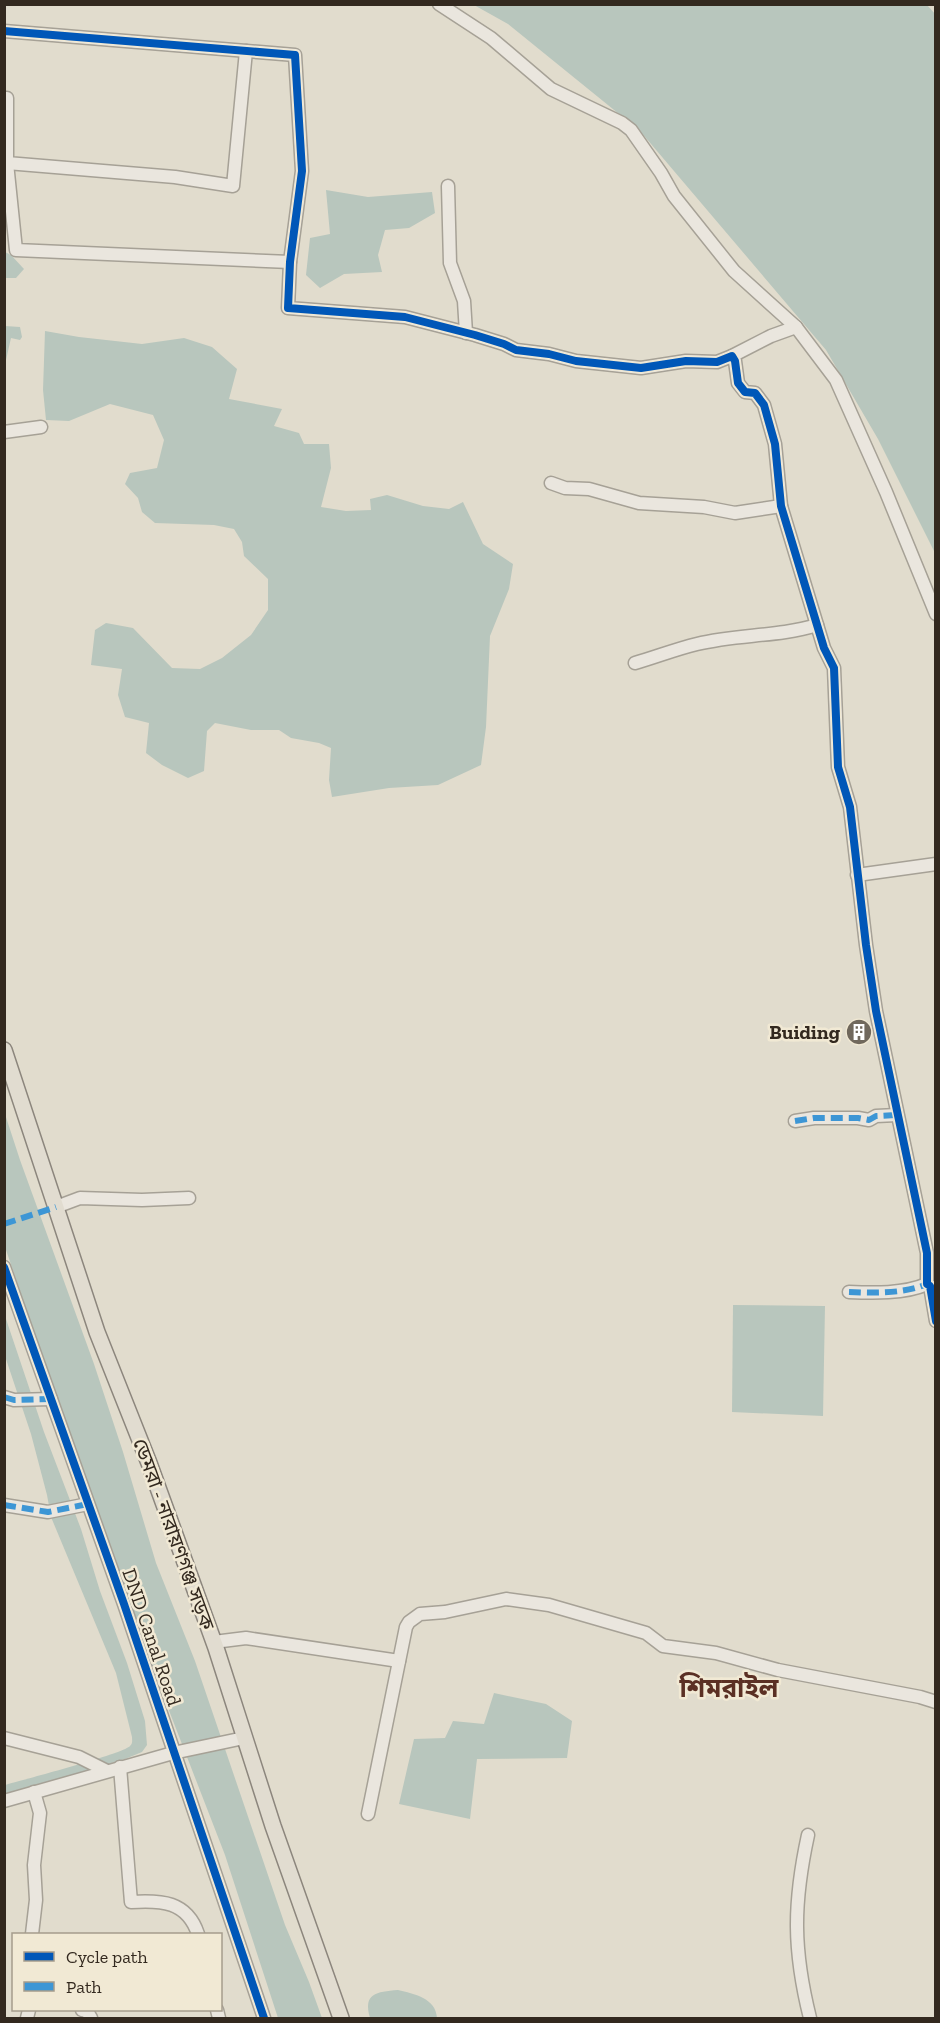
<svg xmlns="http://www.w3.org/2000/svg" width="940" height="2023" font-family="'Zilla Slab','Noto Sans Bengali',serif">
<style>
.water{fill:#b8c6bd}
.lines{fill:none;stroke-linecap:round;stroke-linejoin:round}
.minor-casing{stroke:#a6a196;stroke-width:15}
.major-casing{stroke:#8c867d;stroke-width:18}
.minor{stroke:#eae6de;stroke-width:12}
.major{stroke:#e1dcd0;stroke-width:15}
.quiet{stroke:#3d96d5;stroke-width:6;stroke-dasharray:12 6;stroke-linecap:butt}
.cycleway-casing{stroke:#f1e9d4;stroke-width:11}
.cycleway{stroke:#0057b8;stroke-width:8}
.labels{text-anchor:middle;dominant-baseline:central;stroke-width:5;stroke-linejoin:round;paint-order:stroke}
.poi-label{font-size:20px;font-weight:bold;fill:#33291f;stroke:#f1e9d4;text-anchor:end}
.street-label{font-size:20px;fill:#33291f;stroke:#f1e9d4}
.district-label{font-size:26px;font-weight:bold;fill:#5b3024;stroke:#f1e9d4}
</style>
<rect width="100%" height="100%" fill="#e1dccd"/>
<g class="water">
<path d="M 474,5 L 927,5 L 936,15 L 935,553 L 878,439 L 826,350 L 640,131 L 508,24 Z"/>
<path d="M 326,190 L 368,197 L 432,192 L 435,213 L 409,228 L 385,230 L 378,255 L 382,272 L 344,274 L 320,288 L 306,275 L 310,238 L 330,234 Z"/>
<path d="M 5,252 L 11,255 L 24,269 L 16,278 L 5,278 Z"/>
<path d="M 5,326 L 20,327 L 22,337 L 20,340 L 11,338 L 6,360 L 5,361 Z"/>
<path d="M 45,331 L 79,337 L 142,344 L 184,338 L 212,347 L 237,369 L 229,399 L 282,409 L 274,426 L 299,433 L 304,444 L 329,444 L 331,468 L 321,507 L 346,511 L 371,510 L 370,499 L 387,495 L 423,506 L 449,509 L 463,502 L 483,544 L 513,564 L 509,589 L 490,636 L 486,727 L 481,765 L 438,785 L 389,788 L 332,797 L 329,780 L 331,748 L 319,743 L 291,738 L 279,730 L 251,730 L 215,723 L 207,731 L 204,771 L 188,778 L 162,765 L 146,753 L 149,723 L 125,717 L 118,695 L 122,669 L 91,665 L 95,630 L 106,623 L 133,628 L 172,668 L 200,669 L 222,658 L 251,635 L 268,610 L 268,579 L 244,556 L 242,542 L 234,529 L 214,525 L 155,523 L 142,512 L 138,498 L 125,484 L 130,473 L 157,468 L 164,440 L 153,415 L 110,404 L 69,421 L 46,420 L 43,390 Z"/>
<path d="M 4,1111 L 20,1160 L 94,1364 L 123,1452 L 156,1563 L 195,1661 L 285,1925 L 309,1982 L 322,2018 L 278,2018 L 225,1855 L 144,1646 L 115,1557 L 79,1463 L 5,1247 Z"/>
<path d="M 733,1305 L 825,1306 L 823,1416 L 732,1412 Z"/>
<path d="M 4,1313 L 44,1432 L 81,1529 L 100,1591 L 127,1663 L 145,1721 L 147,1745 L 142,1752 L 125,1759 L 5,1795 L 5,1785 C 22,1780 123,1754 130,1746 C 133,1743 132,1741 132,1737 L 116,1673 L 51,1517 L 47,1495 L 31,1434 L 5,1356 Z"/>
<path d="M 494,1693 L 546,1704 L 572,1721 L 567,1758 L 477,1759 L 470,1819 L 399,1804 L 414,1739 L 445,1738 L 453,1721 L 484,1724 Z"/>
<path d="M 398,1990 C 414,1994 436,1998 437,2018 L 370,2018 C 363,1993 376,1992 398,1990 Z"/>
</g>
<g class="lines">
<g class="minor-casing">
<g id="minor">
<path d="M 439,4 L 491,38 L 551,89 L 622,123 L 631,130 L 661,173 L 674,196 L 734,271 L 796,327 L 836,380 L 886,492 L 936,614"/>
<path d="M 4,31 L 295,55 L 302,171 L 290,262 L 288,308 L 405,317 L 475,335 L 504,344 L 516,350 L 549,354 L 576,361 L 641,368 L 686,361 L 717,362 L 732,356 L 735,361 L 738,383 L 745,392 L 755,393 L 764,405 L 775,444 L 781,506 L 824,648 L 834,668 L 838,767 L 850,807 L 866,945 L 876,1011 L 927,1253 L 927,1284 L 930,1286 L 936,1321"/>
<path d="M 4,98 L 7,98 L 7,163 L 175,177 L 233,186 L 246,51"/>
<path d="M 7,163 L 16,250 L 290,262"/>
<path d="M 448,186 L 450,263 L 464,301 L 466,333"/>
<path d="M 732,356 L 771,336 L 796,327"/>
<path d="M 4,432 L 41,427"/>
<path d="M 551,483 L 565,488 L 589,489 L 639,503 L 704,507 L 735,513 L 781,506"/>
<path d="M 635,663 C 656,657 676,649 697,644 C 737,634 778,637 817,625"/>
<path d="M 857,875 L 936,864"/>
<path d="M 795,1121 L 814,1118 L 858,1118 L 869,1120 L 876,1116 L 897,1115"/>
<path d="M 56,1207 L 80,1198 L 142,1200 L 189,1198"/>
<path d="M 4,1267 L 124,1604 L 264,2018"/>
<path d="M 849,1292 C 873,1293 904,1294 927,1284"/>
<path d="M 4,1397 L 14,1400 L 51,1399"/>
<path d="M 4,1505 L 48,1512 L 88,1504"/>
<path d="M 214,1642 L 246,1638 L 399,1661"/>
<path d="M 4,1738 L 79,1757 L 107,1771"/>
<path d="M 120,1767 L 131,1902 C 161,1900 187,1901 198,1934"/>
<path d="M 4,1801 L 173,1753 L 244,1738"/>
<path d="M 368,1814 L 406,1627 L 409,1622 L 420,1614 L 445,1612 L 506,1599 L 549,1605 L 646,1633 L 663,1646 L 716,1653 L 778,1670 L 920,1697 L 936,1702"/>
<path d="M 808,1835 C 793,1904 793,1950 810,2018"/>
<path d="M 32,1934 L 36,1900 L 34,1865 L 40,1813 L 34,1792"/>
<path d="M 82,2010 L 87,2011 L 91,2018"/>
<path d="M 217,2010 L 219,2018"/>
<path d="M 27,2018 L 29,2010"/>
</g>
</g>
<g class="major-casing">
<path id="major" d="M 4,1050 L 97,1332 L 149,1463 L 216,1648 L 273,1826 L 341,2018"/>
</g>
<use href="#minor" class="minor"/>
<use href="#major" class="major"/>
<g class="quiet">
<path d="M 795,1121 L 814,1118 L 858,1118 L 869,1120 L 876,1116 L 897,1115"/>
<path d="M 4,1224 L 56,1207"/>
<path d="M 849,1292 C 873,1293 904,1294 927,1284"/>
<path d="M 4,1397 L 14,1400 L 51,1399"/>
<path d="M 4,1505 L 48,1512 L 88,1504"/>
</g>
<g class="cycleway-casing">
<g id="cycleway">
<path d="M 4,31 L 295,55 L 302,171 L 290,262 L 288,308 L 405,317 L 475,335 L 504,344 L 516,350 L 549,354 L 576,361 L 641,368 L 686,361 L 717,362 L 732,356 L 735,361 L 738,383 L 745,392 L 755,393 L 764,405 L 775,444 L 781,506 L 824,648 L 834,668 L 838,767 L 850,807 L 866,945 L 876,1011 L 927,1253 L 927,1284 L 930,1286 L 936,1321"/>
<path d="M 4,1267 L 124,1604 L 264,2018"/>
</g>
</g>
<use href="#cycleway" class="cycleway"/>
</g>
<defs>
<g id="building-disc" transform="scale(1.35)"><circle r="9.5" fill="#70685c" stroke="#f1e9d4"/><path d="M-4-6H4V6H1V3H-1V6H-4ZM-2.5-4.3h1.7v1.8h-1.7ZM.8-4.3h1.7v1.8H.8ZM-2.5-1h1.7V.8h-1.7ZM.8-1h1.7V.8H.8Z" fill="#fff"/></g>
</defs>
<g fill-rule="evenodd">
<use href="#building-disc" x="859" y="1032"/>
</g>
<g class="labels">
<g class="poi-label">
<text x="840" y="1032">Buiding</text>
</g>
<g class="street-label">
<text transform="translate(174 1534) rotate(70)">ডেমরা - নারায়ণগঞ্জ সড়ক</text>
<text transform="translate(152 1637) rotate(71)">DND Canal Road</text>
</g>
<g class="district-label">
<text x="729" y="1688">শিমরাইল</text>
</g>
</g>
<rect width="940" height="2023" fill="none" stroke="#33291f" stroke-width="12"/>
<rect x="12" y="1933" width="210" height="78" fill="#f1e9d4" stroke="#a59c8c" stroke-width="1.5"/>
<rect x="24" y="1952" width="30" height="9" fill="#0057b8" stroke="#a59c8c" stroke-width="1.5"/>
<text x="66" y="1963" font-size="18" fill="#33291f">Cycle path</text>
<rect x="24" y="1982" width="30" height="9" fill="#3d96d5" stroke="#a59c8c" stroke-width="1.5"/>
<text x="66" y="1993" font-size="18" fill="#33291f">Path</text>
</svg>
